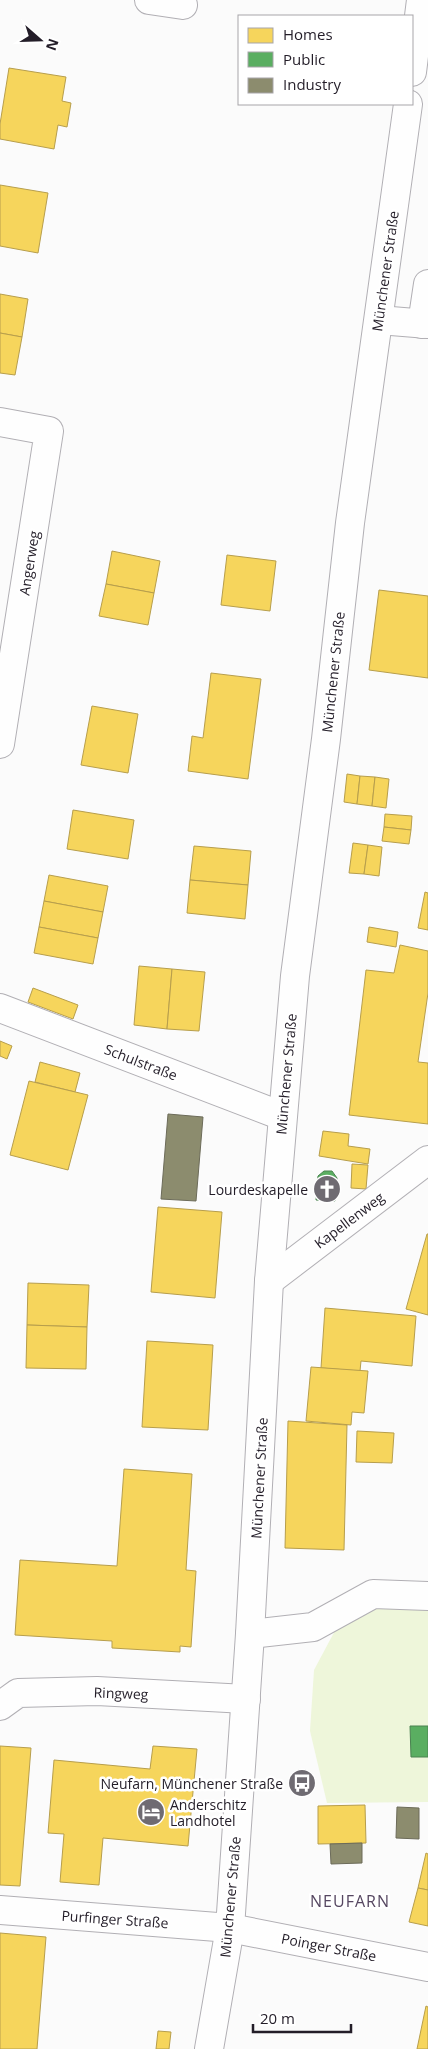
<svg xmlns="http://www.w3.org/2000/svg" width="428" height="2049" font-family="'Open Sans',sans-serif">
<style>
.green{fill:#eef6da}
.homes{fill:#f6d55c;stroke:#b79e4c}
.public{fill:#5aae61;stroke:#4a8250}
.industry{fill:#8c8c6e;stroke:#6c6b59}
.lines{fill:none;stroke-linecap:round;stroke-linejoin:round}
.minor-casing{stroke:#b1afb4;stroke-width:30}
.tertiary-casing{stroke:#b1afb4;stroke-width:30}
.minor{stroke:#fefefe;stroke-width:28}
.tertiary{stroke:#fefefe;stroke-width:28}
.labels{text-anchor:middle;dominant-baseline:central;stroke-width:5;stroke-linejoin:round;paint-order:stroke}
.street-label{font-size:14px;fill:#231d28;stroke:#fff}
.poi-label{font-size:14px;fill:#231d28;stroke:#fff;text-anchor:end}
.quarter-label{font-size:16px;letter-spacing:1px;fill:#564761;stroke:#fff}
</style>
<rect width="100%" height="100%" fill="#fbfbfb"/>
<path class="green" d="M 375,1604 L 428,1604 L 428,1802 L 327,1803 L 310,1731 L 314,1670 L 338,1625 Z"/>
<g class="homes">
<path d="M 9,68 L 66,77 L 62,101 L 71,103 L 67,127 L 58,125 L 54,149 L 0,139 L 0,124 Z"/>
<path d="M 0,185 L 48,193 L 38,253 L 0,246 Z"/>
<path d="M 0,294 L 28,299 L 22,337 L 0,333 Z"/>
<path d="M 0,333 L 22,337 L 15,375 L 0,373 Z"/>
<path d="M 112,551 L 160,561 L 154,593 L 106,584 Z"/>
<path d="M 227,555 L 276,561 L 270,611 L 221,605 Z"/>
<path d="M 106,584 L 154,593 L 148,625 L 99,616 Z"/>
<path d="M 379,590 L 428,596 L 428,678 L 369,670 Z"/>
<path d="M 211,673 L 261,679 L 248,779 L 188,771 L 192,736 L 203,738 Z"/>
<path d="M 92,706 L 138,714 L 128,773 L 81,765 Z"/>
<path d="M 347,774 L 360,776 L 357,804 L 344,802 Z"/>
<path d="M 360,776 L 375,777 L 372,806 L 357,804 Z"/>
<path d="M 375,777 L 389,779 L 386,808 L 372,806 Z"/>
<path d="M 73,810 L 134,820 L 128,859 L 67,849 Z"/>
<path d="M 385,814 L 412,816 L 411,830 L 384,827 Z"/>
<path d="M 384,827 L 411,830 L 409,844 L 382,841 Z"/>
<path d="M 353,843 L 368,845 L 364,874 L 349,873 Z"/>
<path d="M 368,845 L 382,847 L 379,876 L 364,874 Z"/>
<path d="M 194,846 L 251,851 L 248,885 L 190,880 Z"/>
<path d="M 49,875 L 108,886 L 103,912 L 44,901 Z"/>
<path d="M 190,880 L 248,885 L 245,919 L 187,913 Z"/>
<path d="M 425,892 L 428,893 L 428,930 L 418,928 Z"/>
<path d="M 44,901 L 103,912 L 98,938 L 39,927 Z"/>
<path d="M 39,927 L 98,938 L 93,964 L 34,953 Z"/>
<path d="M 369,927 L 398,932 L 396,947 L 367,942 Z"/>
<path d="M 400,945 L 428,951 L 428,993 L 418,1062 L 428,1063 L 428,1124 L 349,1115 L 366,970 L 394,973 Z"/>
<path d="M 139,966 L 172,969 L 167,1029 L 134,1025 Z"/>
<path d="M 172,969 L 205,972 L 199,1031 L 167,1029 Z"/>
<path d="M 33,988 L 78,1005 L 73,1019 L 28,1002 Z"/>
<path d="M 0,1041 L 12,1046 L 7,1059 L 0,1056 Z"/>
<path d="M 40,1062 L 80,1073 L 75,1092 L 35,1082 Z"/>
<path d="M 29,1081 L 88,1095 L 68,1170 L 10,1155 Z"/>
<path d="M 323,1131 L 349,1134 L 348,1146 L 370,1149 L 368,1164 L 319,1156 Z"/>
<path d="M 352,1164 L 368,1165 L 366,1189 L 351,1188 Z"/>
<path d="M 158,1207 L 222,1212 L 215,1298 L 151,1292 Z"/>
<path d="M 427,1234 L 428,1234 L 428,1315 L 406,1309 Z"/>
<path d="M 28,1283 L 89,1285 L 87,1327 L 27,1325 Z"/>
<path d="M 325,1308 L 416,1316 L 412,1366 L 361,1361 L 360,1371 L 321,1368 Z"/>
<path d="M 27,1325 L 87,1327 L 86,1369 L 26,1368 Z"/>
<path d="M 147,1341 L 213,1345 L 208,1430 L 142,1427 Z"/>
<path d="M 311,1367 L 368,1371 L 364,1413 L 352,1412 L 351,1425 L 306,1421 Z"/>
<path d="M 288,1421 L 347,1425 L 344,1550 L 285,1548 Z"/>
<path d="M 357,1431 L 394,1433 L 392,1463 L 356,1462 Z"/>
<path d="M 124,1469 L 192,1474 L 186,1570 L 196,1571 L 191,1647 L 180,1646 L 180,1652 L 112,1648 L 112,1641 L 15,1635 L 20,1560 L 117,1566 Z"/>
<path d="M 0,1746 L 31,1748 L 20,1886 L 0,1885 Z"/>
<path d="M 153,1746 L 197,1749 L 188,1846 L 103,1838 L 99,1885 L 60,1882 L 64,1834 L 48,1833 L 54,1760 L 150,1769 Z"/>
<path d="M 365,1805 L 366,1843 L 318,1844 L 318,1806 Z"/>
<path d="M 426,1853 L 428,1854 L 428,1890 L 418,1888 Z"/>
<path d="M 418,1888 L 428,1890 L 428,1926 L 409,1922 Z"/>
<path d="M 0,1933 L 46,1937 L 37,2049 L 0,2049 Z"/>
<path d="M 426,2006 L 428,2007 L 428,2049 L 417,2049 Z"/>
<path d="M 158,2031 L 171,2032 L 169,2049 L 156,2049 Z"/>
</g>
<g class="public">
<path d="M 324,1171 L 332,1171 L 337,1178 L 335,1201 L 316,1200 L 318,1176 Z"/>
<path d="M 410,1726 L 428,1726 L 428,1757 L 411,1757 Z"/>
</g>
<g class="industry">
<path d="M 168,1114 L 203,1117 L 196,1201 L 161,1199 Z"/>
<path d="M 397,1807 L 419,1808 L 419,1839 L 396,1838 Z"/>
<path d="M 362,1843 L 362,1863 L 331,1864 L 330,1844 Z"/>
</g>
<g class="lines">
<g class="minor-casing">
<g id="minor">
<path d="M 149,0 L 183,5"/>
<path d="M 379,320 L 428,324"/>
<path d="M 422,324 L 428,284"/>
<path d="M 0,422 L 49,431 L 0,744"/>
<path d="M 0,1008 L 282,1116"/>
<path d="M 269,1281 L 428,1160"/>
<path d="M 250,1634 L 313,1627 L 373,1594 L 428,1596"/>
<path d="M 0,1706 L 18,1693 L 97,1691 L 246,1699"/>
</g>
</g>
<g class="tertiary-casing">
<g id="tertiary">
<path d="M 412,72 L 421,0"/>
<path d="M 0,1910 L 230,1928 L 428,1967"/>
<path d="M 209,2049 L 230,1928 L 250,1634 L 269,1281 L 295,976 L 326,739 L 350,523 L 408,104"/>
</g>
</g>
<use href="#minor" class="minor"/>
<use href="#tertiary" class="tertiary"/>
</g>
<defs>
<g id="church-disc" transform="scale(1.4375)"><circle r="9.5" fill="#6f6b72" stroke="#fff"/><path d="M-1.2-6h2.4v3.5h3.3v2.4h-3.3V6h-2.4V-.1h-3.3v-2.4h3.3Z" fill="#fff"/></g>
<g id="bus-disc" transform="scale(1.4375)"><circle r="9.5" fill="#6f6b72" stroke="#fff"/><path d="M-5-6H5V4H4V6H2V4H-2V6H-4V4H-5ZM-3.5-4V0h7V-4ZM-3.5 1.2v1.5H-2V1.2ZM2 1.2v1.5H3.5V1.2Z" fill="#fff"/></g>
<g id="hotel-disc" transform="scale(1.4375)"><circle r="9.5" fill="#6f6b72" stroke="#fff"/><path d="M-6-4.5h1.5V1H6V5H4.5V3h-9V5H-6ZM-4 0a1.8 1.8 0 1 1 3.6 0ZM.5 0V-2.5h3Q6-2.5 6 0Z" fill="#fff"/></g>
</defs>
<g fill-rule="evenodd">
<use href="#church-disc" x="327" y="1189"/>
<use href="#bus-disc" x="302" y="1783"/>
<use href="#hotel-disc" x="151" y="1812"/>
</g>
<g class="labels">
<g class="street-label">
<text transform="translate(385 271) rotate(-82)">Münchener Straße</text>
<text transform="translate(29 563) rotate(-81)">Angerweg</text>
<text transform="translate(333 672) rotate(-84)">Münchener Straße</text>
<text transform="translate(141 1062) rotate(21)">Schulstraße</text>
<text transform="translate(286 1074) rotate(-85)">Münchener Straße</text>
<text transform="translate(349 1220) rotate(-37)">Kapellenweg</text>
<text transform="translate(259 1478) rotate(-87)">Münchener Straße</text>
<text transform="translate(121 1693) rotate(2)">Ringweg</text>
<text transform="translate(230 1897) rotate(-85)">Münchener Straße</text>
<text transform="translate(115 1919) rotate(4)">Purfinger Straße</text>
<text transform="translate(329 1947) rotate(11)">Poinger Straße</text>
</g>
<g class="poi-label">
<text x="308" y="1189">Lourdeskapelle</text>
<text x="283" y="1783">Neufarn, Münchener Straße</text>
<text x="170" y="1804" text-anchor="start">Anderschitz<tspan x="170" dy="16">Landhotel</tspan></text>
</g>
<g class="quarter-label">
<text x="350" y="1901">NEUFARN</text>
</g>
</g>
<rect x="238" y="15" width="175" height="90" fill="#ffffff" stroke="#a7a5a9"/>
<rect x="248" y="28" width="25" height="15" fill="#f6d55c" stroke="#a7a5a9"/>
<text x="283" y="40" font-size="15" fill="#231d28">Homes</text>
<rect x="248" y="52" width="25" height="15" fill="#5aae61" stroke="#a7a5a9"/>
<text x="283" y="65" font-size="15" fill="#231d28">Public</text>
<rect x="248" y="78" width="25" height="15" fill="#8c8c6e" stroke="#a7a5a9"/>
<text x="283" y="90" font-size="15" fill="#231d28">Industry</text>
<g transform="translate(40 40) rotate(110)" stroke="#ffffff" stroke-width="4" paint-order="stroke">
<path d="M0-4L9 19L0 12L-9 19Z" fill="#231d28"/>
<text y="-8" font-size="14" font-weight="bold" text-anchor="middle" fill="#231d28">N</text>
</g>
<path d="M253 2024v8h98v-8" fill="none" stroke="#231d28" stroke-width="2.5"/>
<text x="260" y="2024" font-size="15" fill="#231d28" stroke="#ffffff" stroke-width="4" paint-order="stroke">20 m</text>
</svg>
